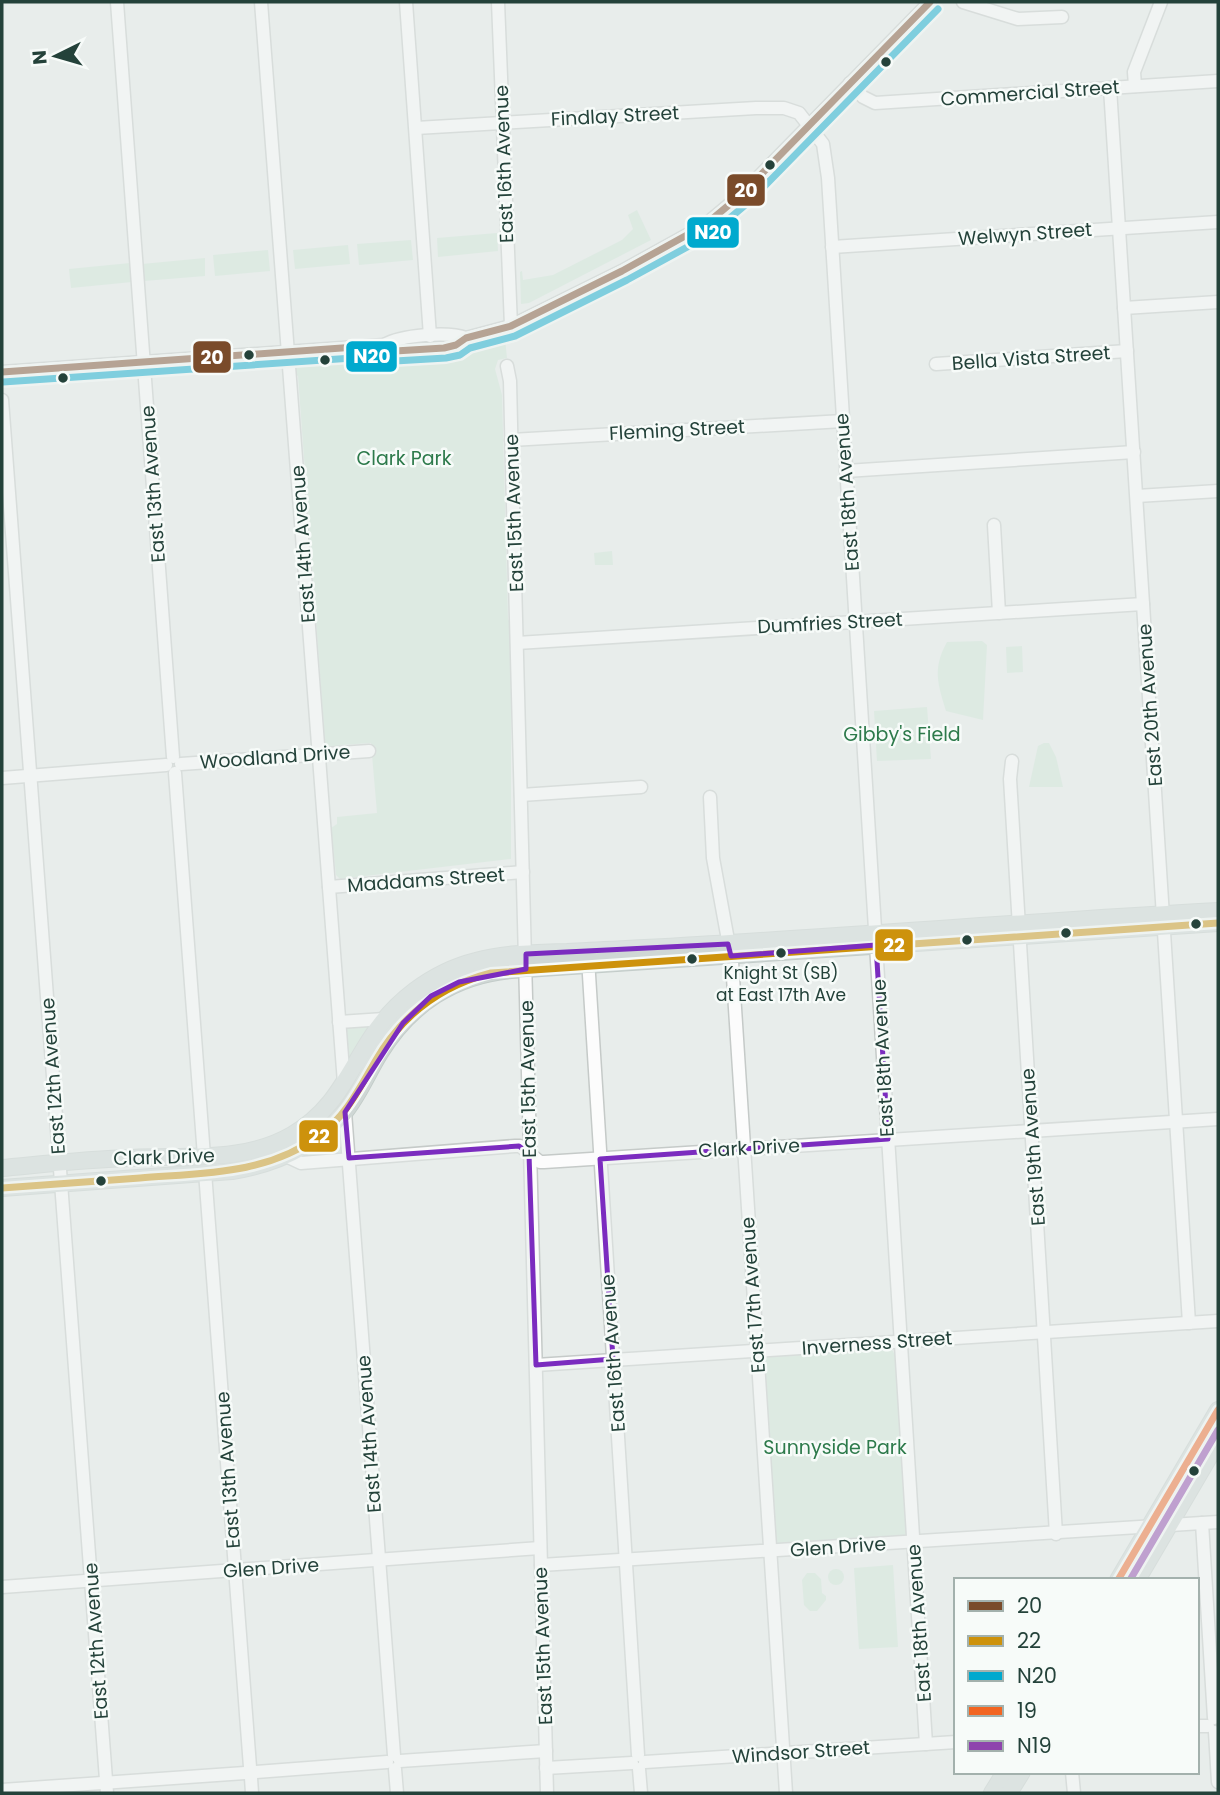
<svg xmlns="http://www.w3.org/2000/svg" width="1220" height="1795" font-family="Poppins,sans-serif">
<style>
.green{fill:#d1e6d8}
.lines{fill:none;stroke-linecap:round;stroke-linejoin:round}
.minor-casing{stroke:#c5cac8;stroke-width:15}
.major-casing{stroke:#c3ccc9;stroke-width:18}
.minor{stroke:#fcfcfc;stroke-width:12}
.major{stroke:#cfd7d5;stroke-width:16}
.bus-1-casing{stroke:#f7fbf9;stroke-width:12}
.bus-2-casing{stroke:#f7fbf9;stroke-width:12}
.bus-3-casing{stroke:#f7fbf9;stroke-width:12}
.bus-4-casing{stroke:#f7fbf9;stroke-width:12}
.bus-5-casing{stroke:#f7fbf9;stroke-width:12}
.bus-1{stroke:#7a4b2a;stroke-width:7}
.bus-2{stroke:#cd920c;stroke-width:7}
.bus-3{stroke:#00a9ce;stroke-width:7}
.bus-4{stroke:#f26522;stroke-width:7}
.bus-5{stroke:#8e44ad;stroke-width:7}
.marked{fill:none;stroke:#7b2cbf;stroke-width:5;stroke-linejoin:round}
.bus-dot{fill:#24423a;stroke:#f7fbf9;stroke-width:2.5}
.labels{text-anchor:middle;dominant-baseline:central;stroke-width:5;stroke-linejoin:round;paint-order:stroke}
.bus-label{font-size:17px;fill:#24423a;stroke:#f7fbf9}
.street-label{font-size:19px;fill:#24423a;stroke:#f7fbf9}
.park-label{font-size:19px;fill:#2d7a4b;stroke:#f7fbf9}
.line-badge{stroke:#f7fbf9;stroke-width:2.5}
.badge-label{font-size:19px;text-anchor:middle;font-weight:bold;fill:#fff}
</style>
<rect width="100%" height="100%" fill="#e8edeb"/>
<g class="green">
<path d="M 637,210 L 651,240 L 529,303 L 521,304 L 520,272 L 522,271 L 523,280 L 553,275 L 622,240 L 633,229 L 628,215 Z"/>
<path d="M 497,233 L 498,251 L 438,257 L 437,238 Z"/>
<path d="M 411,240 L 413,260 L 359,265 L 357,244 Z"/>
<path d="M 348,245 L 350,264 L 295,269 L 293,250 Z"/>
<path d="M 268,250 L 270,271 L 215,276 L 213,255 Z"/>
<path d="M 205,258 L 205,276 L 144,281 L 142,264 Z"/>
<path d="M 130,263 L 132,282 L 71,288 L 69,269 Z"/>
<path d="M 505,339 L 507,358 L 498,360 L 495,369 L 502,395 L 508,619 L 511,624 L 511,859 L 340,879 L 336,875 L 331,828 L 337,824 L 337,817 L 377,813 L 371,743 L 341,745 C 336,749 329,750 324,746 L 322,735 L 324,729 L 298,376 L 295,374 L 295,365 L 301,361 L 332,357 L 337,361 L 453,352 Z"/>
<path d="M 612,551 L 613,565 L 595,565 L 594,553 Z"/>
<path d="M 982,641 L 987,645 L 983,720 L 946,711 C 938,684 932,669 947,642 Z"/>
<path d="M 1022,646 L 1023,672 L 1007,673 L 1006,647 Z"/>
<path d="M 927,707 L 931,759 L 877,761 L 874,711 Z"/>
<path d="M 1044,743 L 1049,743 L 1056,757 L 1063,787 L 1029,787 L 1038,746 Z"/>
<path d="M 350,1025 L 371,1026 L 348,1062 L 345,1029 Z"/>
<path d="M 337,1130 L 341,1130 L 342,1153 L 304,1156 Z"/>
<path d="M 888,1348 L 893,1351 L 895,1356 L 907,1542 L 775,1553 L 763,1360 L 768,1356 Z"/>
<path d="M 893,1565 L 898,1647 L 859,1649 L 854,1568 Z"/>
<circle cx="836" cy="1577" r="8"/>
<path d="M 807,1573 L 815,1573 L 821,1579 L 822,1593 L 826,1596 L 826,1600 L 817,1611 L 810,1611 L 804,1605 L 802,1580 Z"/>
</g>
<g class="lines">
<g class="minor-casing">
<g id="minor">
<path d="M 117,2 L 173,757"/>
<path d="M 261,2 L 344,1083"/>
<path d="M 406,2 L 430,336"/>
<path d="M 498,2 L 511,326"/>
<path d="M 963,2 L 1018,19 L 1062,17"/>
<path d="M 850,83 L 863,97 L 875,103 L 1218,81"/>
<path d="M 1135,86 L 1134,72 L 1161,2"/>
<path d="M 1110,88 L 1189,1323"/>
<path d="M 416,128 L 756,108 L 784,108 L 799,113 L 823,144 L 828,178 L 926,1744"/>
<path d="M 832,247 L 1218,222"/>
<path d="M 1124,308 L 1218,302"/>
<path d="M 384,345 L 395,351 L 444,348 L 456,345 L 466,338 L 511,326 L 622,271 L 705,225 L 742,194 L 930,2"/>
<path d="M 936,364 L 1127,351"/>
<path d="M 507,366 L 510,381 L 512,467 L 547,1793"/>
<path d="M 2,372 L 384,345 C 401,335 448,331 466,338"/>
<path d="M 2,400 L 107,1793"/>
<path d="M 511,440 L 843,421"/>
<path d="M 846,471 L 1134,452"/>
<path d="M 1137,496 L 1218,491"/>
<path d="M 994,525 L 999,613"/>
<path d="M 517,643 L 1143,604"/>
<path d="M 1012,761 L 1010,779 L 1056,1534"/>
<path d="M 181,764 L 369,751"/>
<path d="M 175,773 L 204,1156"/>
<path d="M 2,778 L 166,765"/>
<path d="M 521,795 L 641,787"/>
<path d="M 710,797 L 713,858 L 732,962 L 786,1793"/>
<path d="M 329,887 L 523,872"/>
<path d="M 588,959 L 638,1755"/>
<path d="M 339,1022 L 384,1019"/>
<path d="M 345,1112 L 394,1755"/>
<path d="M 286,1156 L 301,1163 L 515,1146 L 520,1146 L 540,1162 L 544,1162 L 1218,1119"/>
<path d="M 205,1172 L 250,1767"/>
<path d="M 536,1365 L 1218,1321"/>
<path d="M 1202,1523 L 1214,1718"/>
<path d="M 541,1565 L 1218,1522"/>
<path d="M 2,1587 L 540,1548"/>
<path d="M 1197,1726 L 1208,1726"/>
<path d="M 1215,1732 L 1218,1782"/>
<path d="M 400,1761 L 546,1751"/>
<path d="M 645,1762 L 956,1742"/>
<path d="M 546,1768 L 632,1763"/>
<path d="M 395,1769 L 397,1793"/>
<path d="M 639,1769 L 641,1793"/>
<path d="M 256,1772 L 387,1762"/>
<path d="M 1072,1772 L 1074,1793"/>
<path d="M 251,1778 L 252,1793"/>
<path d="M 2,1790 L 245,1773"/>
</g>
</g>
<g class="major-casing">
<g id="major">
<path d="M 2,1168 C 45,1164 89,1159 132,1158 C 185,1155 244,1163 292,1135 C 333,1111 345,1079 369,1041 C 393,1002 432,972 476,961 C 505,953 537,953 567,952 C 621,949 675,947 730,943 C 893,933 1055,920 1218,911"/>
<path d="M 2,1188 L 232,1171 C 275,1164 315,1146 344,1113 C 359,1095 368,1072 380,1053 C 410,1004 455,975 511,970 L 1218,923"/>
<path d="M 1118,1580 L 1218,1410"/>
<path d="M 1137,1580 L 1218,1442"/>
<path d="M 992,1793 L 1005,1772"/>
<path d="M 1009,1793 L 1022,1772"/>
</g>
</g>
<use href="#minor" class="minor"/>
<use href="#major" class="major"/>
<g class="bus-1-casing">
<path id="bus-1" d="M 2,372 L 384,345 L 395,351 L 444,348 L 456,345 L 466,338 L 511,326 L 622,271 L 705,225 L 742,194 L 930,2"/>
</g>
<g class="bus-2-casing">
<path id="bus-2" d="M 2,1188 C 48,1185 94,1181 140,1178 C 202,1173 266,1175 319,1136 C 346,1116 359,1089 376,1060 C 402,1015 440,986 491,973 L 1218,923"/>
</g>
<g class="bus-3-casing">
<path id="bus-3" d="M 3,382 L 382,356 L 395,361 L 446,358 L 460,355 L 470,348 L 515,336 L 627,280 L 711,234 L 750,201 L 938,9"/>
</g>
<g class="bus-4-casing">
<path id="bus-4" d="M 1118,1580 L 1218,1410"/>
</g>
<g class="bus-5-casing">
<path id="bus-5" d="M 1130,1580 L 1218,1430"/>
</g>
<use href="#bus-1" class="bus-1"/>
<use href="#bus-2" class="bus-2"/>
<use href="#bus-3" class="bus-3"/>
<use href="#bus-4" class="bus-4"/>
<use href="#bus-5" class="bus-5"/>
</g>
<path d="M0 0H1220V1795H0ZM 728,944 L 731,956 L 876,945 L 888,1139 L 600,1159 L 613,1359 L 536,1365 L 529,1154 L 519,1146 L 349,1158 L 345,1112 L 403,1023 L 431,996 L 459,982 L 526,969 L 526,954 Z" fill="#e8edeb" fill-opacity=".55" fill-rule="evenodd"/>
<path class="marked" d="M 728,944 L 731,956 L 876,945 L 888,1139 L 600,1159 L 613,1359 L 536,1365 L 529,1154 L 519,1146 L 349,1158 L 345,1112 L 403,1023 L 431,996 L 459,982 L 526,969 L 526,954 Z"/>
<g class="bus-dot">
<circle cx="886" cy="62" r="6"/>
<circle cx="770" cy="165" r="6"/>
<circle cx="249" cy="355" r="6"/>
<circle cx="325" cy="360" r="6"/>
<circle cx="63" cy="378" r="6"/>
<circle cx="1196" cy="924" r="6"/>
<circle cx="1066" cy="933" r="6"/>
<circle cx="967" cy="940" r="6"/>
<circle cx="781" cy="953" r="6"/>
<circle cx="692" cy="959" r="6"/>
<circle cx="101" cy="1181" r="6"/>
<circle cx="1194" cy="1471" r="6"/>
</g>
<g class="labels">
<g class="bus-label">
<text x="781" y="973">Knight St (SB)<tspan x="781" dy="22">at East 17th Ave</tspan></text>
</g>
<g class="street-label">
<text transform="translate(1030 93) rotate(-4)">Commercial Street</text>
<text transform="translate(615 116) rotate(-3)">Findlay Street</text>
<text transform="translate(504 164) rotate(-92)">East 16th Avenue</text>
<text transform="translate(1025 234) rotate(-4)">Welwyn Street</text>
<text transform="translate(1031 358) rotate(-4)">Bella Vista Street</text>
<text transform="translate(677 430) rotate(-3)">Fleming Street</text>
<text transform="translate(153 484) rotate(-94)">East 13th Avenue</text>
<text transform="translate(847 492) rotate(-94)">East 18th Avenue</text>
<text transform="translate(514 513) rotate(-92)">East 15th Avenue</text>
<text transform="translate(303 544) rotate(-94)">East 14th Avenue</text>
<text transform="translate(830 623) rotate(-3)">Dumfries Street</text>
<text transform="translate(1150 705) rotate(-94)">East 20th Avenue</text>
<text transform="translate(275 757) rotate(-4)">Woodland Drive</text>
<text transform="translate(426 880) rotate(-4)">Maddams Street</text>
<text transform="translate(883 1058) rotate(-93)">East 18th Avenue</text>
<text transform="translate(53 1076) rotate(-94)">East 12th Avenue</text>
<text transform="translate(528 1079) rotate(-91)">East 15th Avenue</text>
<text transform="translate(1033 1147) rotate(-94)">East 19th Avenue</text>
<text transform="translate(749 1148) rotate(-3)">Clark Drive</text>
<text transform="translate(164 1157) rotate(-2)">Clark Drive</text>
<text transform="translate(753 1295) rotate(-94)">East 17th Avenue</text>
<text transform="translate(877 1343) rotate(-4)">Inverness Street</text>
<text transform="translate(613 1353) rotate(-94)">East 16th Avenue</text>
<text transform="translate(369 1434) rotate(-94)">East 14th Avenue</text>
<text transform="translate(228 1470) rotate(-94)">East 13th Avenue</text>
<text transform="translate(838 1547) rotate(-4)">Glen Drive</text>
<text transform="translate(271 1568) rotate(-4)">Glen Drive</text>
<text transform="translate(919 1623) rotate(-94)">East 18th Avenue</text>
<text transform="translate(96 1641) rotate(-94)">East 12th Avenue</text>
<text transform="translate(543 1646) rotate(-92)">East 15th Avenue</text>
<text transform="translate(801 1752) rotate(-4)">Windsor Street</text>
</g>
<g class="park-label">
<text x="404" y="458">Clark Park</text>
<text x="902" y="734">Gibby's Field</text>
<text x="835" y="1447">Sunnyside Park</text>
</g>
</g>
<g class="line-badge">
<rect x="726" y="173" width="40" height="34" rx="7" fill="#7a4b2a"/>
<rect x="686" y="216" width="54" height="33" rx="7" fill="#00a9ce"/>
<rect x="345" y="340" width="53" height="33" rx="7" fill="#00a9ce"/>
<rect x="192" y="340" width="40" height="34" rx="7" fill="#7a4b2a"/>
<rect x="874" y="928" width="40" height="34" rx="7" fill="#cd920c"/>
<rect x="298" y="1119" width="41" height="34" rx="7" fill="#cd920c"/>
</g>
<g class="badge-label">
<text x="746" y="197">20</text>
<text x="713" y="239">N20</text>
<text x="372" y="363">N20</text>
<text x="212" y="364">20</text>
<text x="894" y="952">22</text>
<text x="319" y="1143">22</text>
</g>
<rect width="1220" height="1795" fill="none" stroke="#24423a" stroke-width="7"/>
<rect x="954" y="1578" width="245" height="196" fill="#f7fbf9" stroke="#a3b1ad" stroke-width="2"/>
<rect x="968" y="1601" width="35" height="10" fill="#7a4b2a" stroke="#a3b1ad" stroke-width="2"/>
<text x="1017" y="1613" font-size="21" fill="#24423a">20</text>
<rect x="968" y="1636" width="35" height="10" fill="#cd920c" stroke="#a3b1ad" stroke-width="2"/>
<text x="1017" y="1648" font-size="21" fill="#24423a">22</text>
<rect x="968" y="1671" width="35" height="10" fill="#00a9ce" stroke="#a3b1ad" stroke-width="2"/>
<text x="1017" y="1683" font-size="21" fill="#24423a">N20</text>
<rect x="968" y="1706" width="35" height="10" fill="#f26522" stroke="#a3b1ad" stroke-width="2"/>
<text x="1017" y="1718" font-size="21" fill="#24423a">19</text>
<rect x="968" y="1741" width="35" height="10" fill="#8e44ad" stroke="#a3b1ad" stroke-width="2"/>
<text x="1017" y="1753" font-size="21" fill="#24423a">N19</text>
<g transform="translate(56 56) rotate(265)" stroke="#f7fbf9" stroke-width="5" paint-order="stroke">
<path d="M0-5L12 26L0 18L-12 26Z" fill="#24423a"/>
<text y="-10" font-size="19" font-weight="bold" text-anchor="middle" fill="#24423a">N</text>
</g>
</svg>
